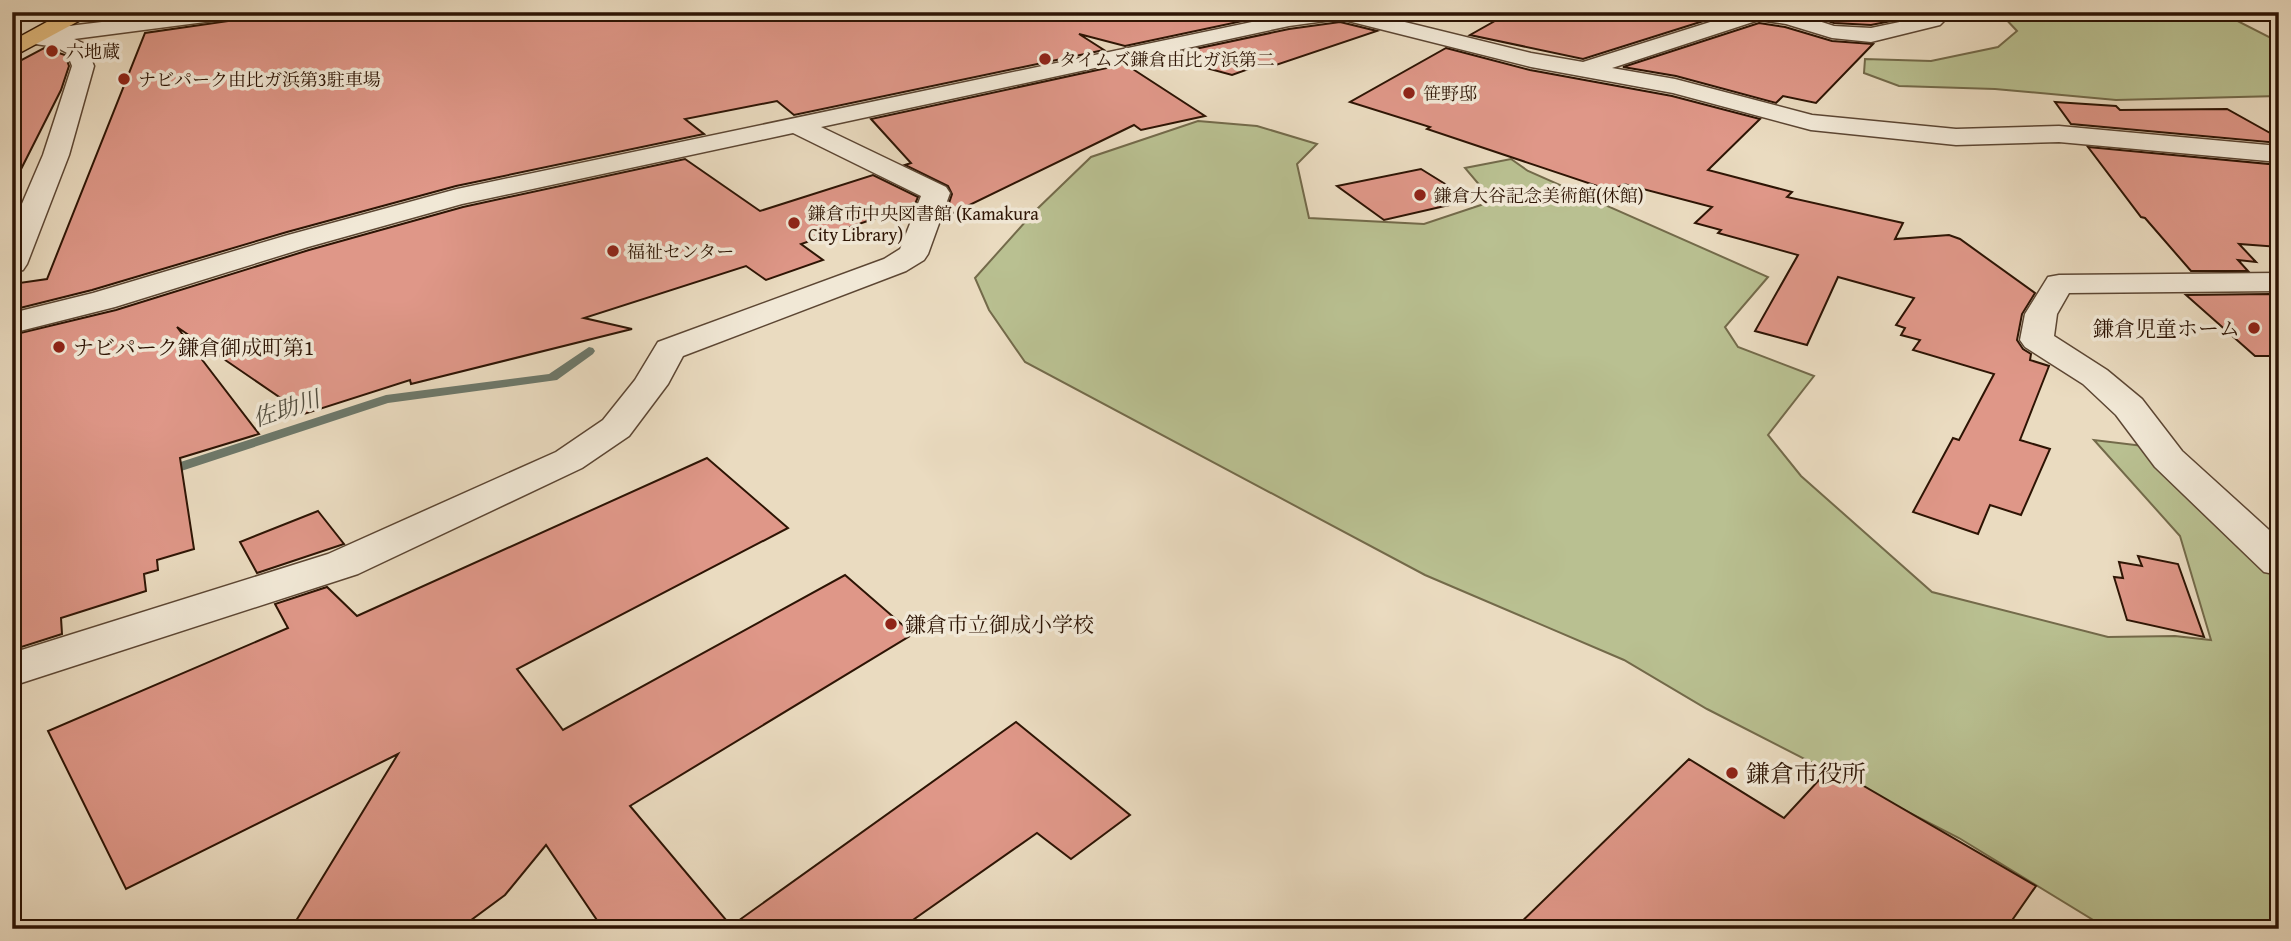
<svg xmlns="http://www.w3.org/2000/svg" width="2291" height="941" font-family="'Gentium Book Plus','Noto Serif JP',serif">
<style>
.green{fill:#b9c091;stroke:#736a4a;stroke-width:2}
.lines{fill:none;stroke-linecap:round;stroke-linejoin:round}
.stream{fill:#6d786a;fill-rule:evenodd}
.building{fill:#df9788;stroke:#2d1404;stroke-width:2}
.minor-casing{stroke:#5c4633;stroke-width:3}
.major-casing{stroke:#2d1404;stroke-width:3}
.minor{fill:#f1e8d6;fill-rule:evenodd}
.major{fill:#e5be80;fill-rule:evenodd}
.poi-dot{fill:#8f2418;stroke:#f1e8d6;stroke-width:2.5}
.labels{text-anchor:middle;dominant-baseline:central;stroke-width:7;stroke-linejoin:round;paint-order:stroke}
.far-poi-label{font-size:18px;fill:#2d1404;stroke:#f1e8d6;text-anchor:start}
.poi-label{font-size:21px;fill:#2d1404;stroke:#f1e8d6;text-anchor:start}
.water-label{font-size:23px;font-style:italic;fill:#524e40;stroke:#f1e8d6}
.near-poi-label{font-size:24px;fill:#2d1404;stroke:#f1e8d6;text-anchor:start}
</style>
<rect width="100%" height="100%" fill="#eadbc0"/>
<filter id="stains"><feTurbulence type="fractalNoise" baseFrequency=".00286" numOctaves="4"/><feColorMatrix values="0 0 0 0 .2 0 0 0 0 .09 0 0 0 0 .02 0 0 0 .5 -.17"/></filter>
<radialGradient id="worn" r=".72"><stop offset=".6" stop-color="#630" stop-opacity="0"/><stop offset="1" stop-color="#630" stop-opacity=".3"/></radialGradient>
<g class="green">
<path d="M 1986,12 L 2220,12 L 2279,42 L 2279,96 L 2116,100 L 1995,89 L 1899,86 L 1864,73 L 1865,59 L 1931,61 L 1998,47 L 2017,31 L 2002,15 Z"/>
<path d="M 1198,121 L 1257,126 L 1317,144 L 1297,164 L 1309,218 L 1424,224 L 1493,201 L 1465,168 L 1511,159 L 1528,171 L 1768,277 L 1725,327 L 1738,347 L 1814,376 L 1768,435 L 1801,476 L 1932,592 L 2108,637 L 2175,636 L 2211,640 L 2180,536 L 2094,440 L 2168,449 L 2279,547 L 2279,929 L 2108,929 L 1959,838 L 1707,709 L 1624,660 L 1425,575 L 1025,362 L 989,310 L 975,278 L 1035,211 L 1091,157 Z"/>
</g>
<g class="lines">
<path class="stream" d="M 589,347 L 593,348 L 595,351 L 593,354 L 557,380 L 388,403 L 169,475 L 164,476 L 157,472 L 159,469 L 386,395 L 549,374 Z"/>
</g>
<g class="building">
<path d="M 290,12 L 1285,12 L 1125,46 L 1079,34 L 1104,50 L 794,115 L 777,101 L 685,119 L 704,134 L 456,186 L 287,232 L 92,290 L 12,310 L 12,284 L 47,279 L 145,33 Z"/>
<path d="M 1511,12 L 1732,12 L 1583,59 L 1470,35 Z"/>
<path d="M 1800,12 L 1904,12 L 1896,20 L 1871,25 L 1834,23 Z"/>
<path d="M 1340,22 L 1377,31 L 1276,65 L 1268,62 L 1232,75 L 1162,56 L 1289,29 Z"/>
<path d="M 1759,23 L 1785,27 L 1832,41 L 1873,44 L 1816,103 L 1783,96 L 1776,103 L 1676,76 L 1623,67 Z"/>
<path d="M 44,48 L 65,55 L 69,66 L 61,90 L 12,187 L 12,65 Z"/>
<path d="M 1446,48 L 1530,70 L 1672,96 L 1760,119 L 1708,170 L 1792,192 L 1787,197 L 1903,223 L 1895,239 L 1949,235 L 1960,239 L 2035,293 L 2022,314 L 2017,340 L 2023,349 L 2031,354 L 2030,360 L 2049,366 L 2020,440 L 2050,449 L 2021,515 L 1990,505 L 1978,534 L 1913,512 L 1953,438 L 1959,440 L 1994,374 L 1913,350 L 1920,340 L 1901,335 L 1905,328 L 1896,325 L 1914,298 L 1838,277 L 1807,345 L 1755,331 L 1798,255 L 1718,233 L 1721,230 L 1695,223 L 1712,207 L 1624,184 L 1612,191 L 1427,129 L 1430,127 L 1350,102 Z"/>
<path d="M 1125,64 L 1205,116 L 1141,130 L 1134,125 L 949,215 L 945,215 L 952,194 L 948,186 L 905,165 L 911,163 L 871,119 Z"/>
<path d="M 2055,102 L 2116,106 L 2120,110 L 2227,109 L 2279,138 L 2279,143 L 2071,124 Z"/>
<path d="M 2088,147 L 2279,165 L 2279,247 L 2239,244 L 2256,262 L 2238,260 L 2248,271 L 2191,271 L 2145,218 L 2141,217 Z"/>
<path d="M 685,159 L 760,211 L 873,175 L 918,197 L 913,209 L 905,208 L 801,244 L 823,260 L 766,280 L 746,266 L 584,318 L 632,329 L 411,384 L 410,380 L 304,414 L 177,327 L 259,434 L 180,458 L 194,549 L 157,560 L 158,570 L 144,574 L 146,591 L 61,618 L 62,634 L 12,650 L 12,335 L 116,310 L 309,250 L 463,207 Z"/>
<path d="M 1421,169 L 1471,200 L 1384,220 L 1337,186 Z"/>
<path d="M 2270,294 L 2279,303 L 2279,356 L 2255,356 L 2186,295 Z"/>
<path d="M 707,458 L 788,528 L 517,669 L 563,730 L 845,575 L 913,634 L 630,806 L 731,926 L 1016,722 L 1130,815 L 1071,859 L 1037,833 L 900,929 L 603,929 L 546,845 L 505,895 L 459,929 L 291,929 L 398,754 L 126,889 L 48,731 L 288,628 L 275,604 L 327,587 L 357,616 Z"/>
<path d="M 318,511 L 344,544 L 257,573 L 240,542 Z"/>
<path d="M 2138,556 L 2178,564 L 2204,637 L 2127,620 L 2114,577 L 2123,578 L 2119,562 L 2142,566 Z"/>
<path d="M 1689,759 L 1784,818 L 1831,767 L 2036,886 L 2006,929 L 1514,929 Z"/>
</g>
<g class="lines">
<g class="minor-casing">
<g id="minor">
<path d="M 184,12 L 246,12 L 243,16 L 236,18 L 74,39 L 85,44 L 94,66 L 69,155 L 27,264 L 23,270 L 12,273 L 12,227 L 43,155 L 72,66 L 67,53 L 56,47 L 28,43 L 25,38 L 28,33 L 44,29 Z"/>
<path d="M 1299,12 L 1364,12 L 1531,53 L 1583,62 L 1742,12 L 1791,12 L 1834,26 L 1871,28 L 1933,15 L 1940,17 L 1944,21 L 1940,25 L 1871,42 L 1832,38 L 1786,24 L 1759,20 L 1612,68 L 1675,79 L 1812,115 L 1956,129 L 2059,126 L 2279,146 L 2279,162 L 2059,142 L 1956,145 L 1811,130 L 1673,93 L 1531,67 L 1340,19 L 1289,26 L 821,127 L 946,187 L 950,193 L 928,254 L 924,260 L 906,271 L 683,356 L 668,384 L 629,436 L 582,468 L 358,574 L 12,686 L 12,653 L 328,554 L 556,452 L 603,420 L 635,380 L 658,342 L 884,259 L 900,249 L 921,196 L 793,133 L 462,204 L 308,247 L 115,307 L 12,333 L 12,313 L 93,293 L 288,235 L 457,189 Z"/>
<path d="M 2279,273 L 2279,291 L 2069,293 L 2057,314 L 2054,336 L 2107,370 L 2142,399 L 2182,451 L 2279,539 L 2279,575 L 2264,572 L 2155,467 L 2116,415 L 2083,384 L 2025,347 L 2020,340 L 2025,314 L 2048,277 L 2059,275 Z"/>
</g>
</g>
<g class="major-casing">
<path id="major" d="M 65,12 L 91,12 L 88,16 L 12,57 L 12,41 Z"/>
</g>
<use href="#minor" class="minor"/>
<use href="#major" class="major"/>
</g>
<g class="poi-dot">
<circle cx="52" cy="51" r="7"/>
<circle cx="1045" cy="59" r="7"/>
<circle cx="124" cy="79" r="7"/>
<circle cx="1409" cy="93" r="7"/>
<circle cx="1420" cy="195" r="7"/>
<circle cx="794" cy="223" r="7"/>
<circle cx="613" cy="251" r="7"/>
<circle cx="2254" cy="328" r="7"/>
<circle cx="59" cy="347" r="7"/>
<circle cx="891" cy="624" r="7"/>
<circle cx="1732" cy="773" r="7"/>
</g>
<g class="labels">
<g class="far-poi-label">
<text x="66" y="51">六地蔵</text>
<text x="1059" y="59">タイムズ鎌倉由比ガ浜第二</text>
<text x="138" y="79">ナビパーク由比ガ浜第3駐車場</text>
<text x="1423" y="93">笹野邸</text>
<text x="1434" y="195">鎌倉大谷記念美術館(休館)</text>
<text x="808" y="213">鎌倉市中央図書館 (Kamakura<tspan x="808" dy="21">City Library)</tspan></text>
<text x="627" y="251">福祉センター</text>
</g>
<g class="poi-label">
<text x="2240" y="328" text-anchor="end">鎌倉児童ホーム</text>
<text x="73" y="347">ナビパーク鎌倉御成町第1</text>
<text x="905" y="624">鎌倉市立御成小学校</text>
</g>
<g class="water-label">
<text transform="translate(286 408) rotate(-18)">佐助川</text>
</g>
<g class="near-poi-label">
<text x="1746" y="773">鎌倉市役所</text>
</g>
</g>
<rect width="2291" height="941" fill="none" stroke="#eadbc0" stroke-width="42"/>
<rect x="14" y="14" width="2263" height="913" fill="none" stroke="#2d1404" stroke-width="3.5"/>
<rect x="21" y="21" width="2249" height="899" fill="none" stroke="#2d1404" stroke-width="2"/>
<rect width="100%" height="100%" filter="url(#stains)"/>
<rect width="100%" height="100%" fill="url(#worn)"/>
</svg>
